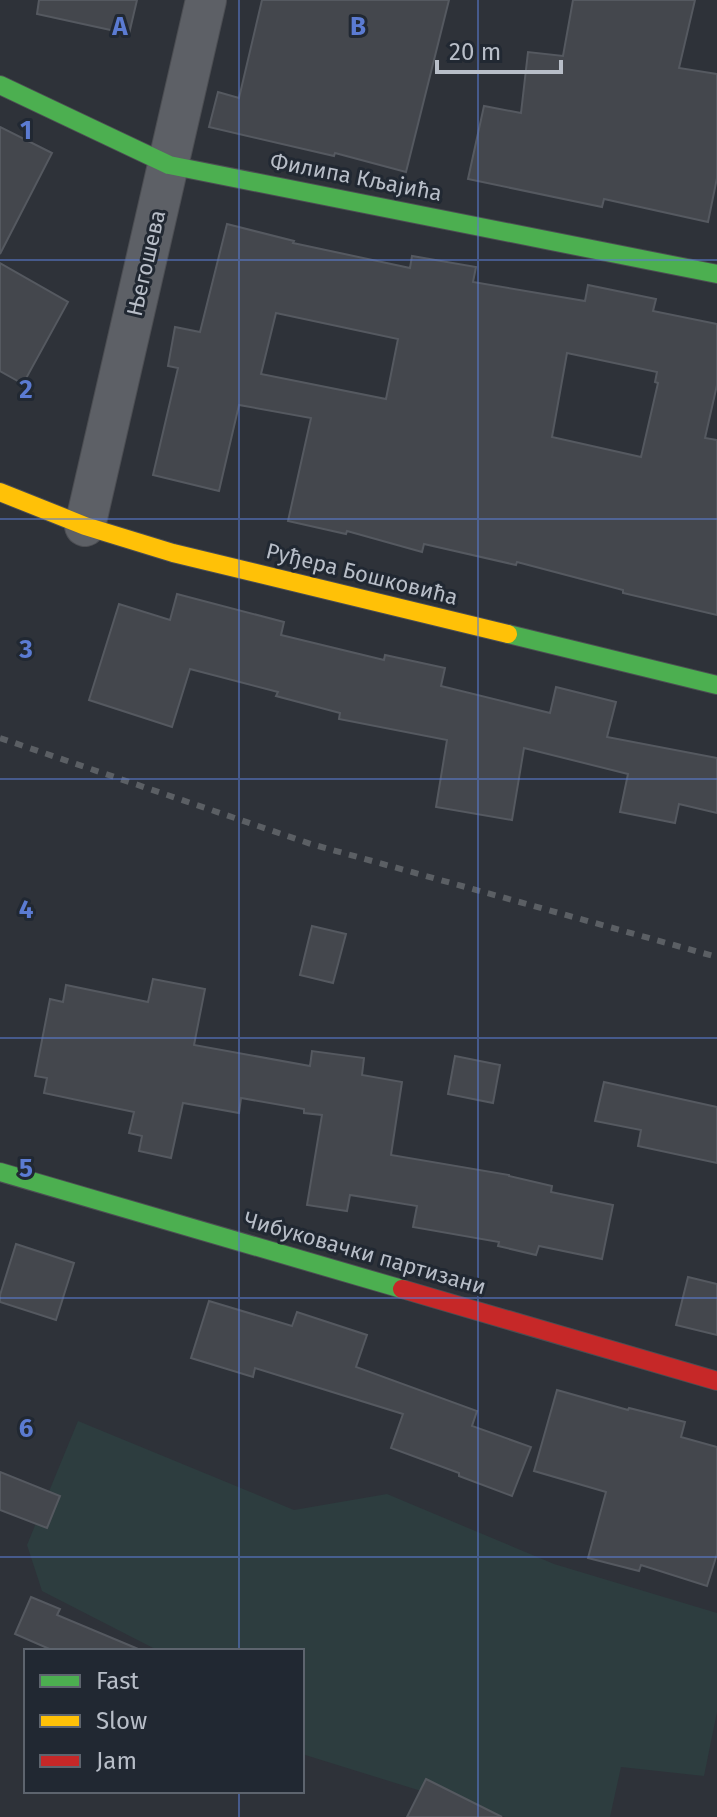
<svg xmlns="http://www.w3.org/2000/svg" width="717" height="1817" font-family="'Fira Sans',sans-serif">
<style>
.green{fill:#2d3d3f}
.building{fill:#44474d;stroke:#555960;stroke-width:2;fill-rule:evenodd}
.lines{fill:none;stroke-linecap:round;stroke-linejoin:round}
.street-casing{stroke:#4c4e53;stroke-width:42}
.fast-casing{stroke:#4c4e53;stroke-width:20}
.slow-casing{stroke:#4c4e53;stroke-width:20}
.jam-casing{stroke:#4c4e53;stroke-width:20}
.street{stroke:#5d6066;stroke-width:40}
.fast{stroke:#4caf50;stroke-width:18}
.slow{stroke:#ffc107;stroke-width:18}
.jam{stroke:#c62828;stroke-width:18}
.rail{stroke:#5b5f64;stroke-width:6;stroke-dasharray:8 8;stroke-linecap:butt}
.grid{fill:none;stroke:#5b7bd2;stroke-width:2;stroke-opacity:0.55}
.labels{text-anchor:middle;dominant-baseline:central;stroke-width:6;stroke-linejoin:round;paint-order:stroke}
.street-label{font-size:22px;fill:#b8bec8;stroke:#212832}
.grid-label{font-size:26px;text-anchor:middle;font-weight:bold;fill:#5b7bd2;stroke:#212832;stroke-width:6;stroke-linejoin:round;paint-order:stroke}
</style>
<rect width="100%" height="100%" fill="#2e3239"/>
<path class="green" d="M 78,1421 L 294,1510 L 387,1494 L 554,1564 L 717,1613 L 717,1712 L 704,1776 L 621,1767 L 610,1817 L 505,1817 L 302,1754 L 302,1651 L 159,1651 L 42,1591 L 27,1545 Z"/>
<g class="building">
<path d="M 39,0 L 137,0 L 129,34 L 37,14 Z"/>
<path d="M 262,0 L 449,0 L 406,172 L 335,153 L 334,156 L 209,127 L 218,92 L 239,98 Z"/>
<path d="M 573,0 L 695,0 L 679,68 L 717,74 L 717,178 L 708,222 L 604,199 L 602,207 L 468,179 L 484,106 L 521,113 L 528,52 L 563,56 Z"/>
<path d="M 0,127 L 52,153 L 0,254 Z"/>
<path d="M 227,224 L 294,241 L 293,243 L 410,268 L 412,256 L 476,267 L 473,282 L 585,301 L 588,285 L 656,299 L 653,311 L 717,324 L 717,385 L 705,438 L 717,440 L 717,615 L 623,593 L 623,590 L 517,562 L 516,565 L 424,544 L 422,552 L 347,531 L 346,534 L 288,521 L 311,418 L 239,405 L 219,491 L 153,475 L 178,368 L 168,366 L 175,327 L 200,332 ZM 276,313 L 398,339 L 386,399 L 261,374 ZM 567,353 L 657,372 L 655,382 L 658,383 L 641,457 L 552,437 Z"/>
<path d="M 0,263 L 68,302 L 23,384 L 0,371 Z"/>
<path d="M 177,594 L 284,622 L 281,635 L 384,660 L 385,655 L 445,668 L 441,686 L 550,713 L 556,687 L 616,702 L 607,737 L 717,758 L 717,813 L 679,804 L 675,823 L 620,812 L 628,774 L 524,748 L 512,820 L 436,807 L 447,740 L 339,719 L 340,713 L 276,696 L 278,692 L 190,669 L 172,727 L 89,700 L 119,604 L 170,620 Z"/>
<path d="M 312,926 L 346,934 L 333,983 L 300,975 Z"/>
<path d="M 153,979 L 205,989 L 194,1045 L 310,1066 L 312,1051 L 364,1058 L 362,1075 L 402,1082 L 391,1155 L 509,1175 L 509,1176 L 552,1186 L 551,1192 L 613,1205 L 602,1259 L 539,1246 L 536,1255 L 498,1246 L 499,1242 L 413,1227 L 417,1206 L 350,1195 L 347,1211 L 307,1205 L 322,1115 L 304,1113 L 304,1109 L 241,1098 L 239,1113 L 183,1103 L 171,1158 L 139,1151 L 142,1136 L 129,1133 L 134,1112 L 44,1093 L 47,1078 L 35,1076 L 50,999 L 63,1002 L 66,985 L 148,1002 Z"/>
<path d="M 455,1056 L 500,1065 L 493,1103 L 448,1094 Z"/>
<path d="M 604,1082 L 717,1107 L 717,1163 L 638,1146 L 641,1130 L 595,1121 Z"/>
<path d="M 16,1244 L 74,1263 L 56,1320 L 0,1302 L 0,1295 Z"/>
<path d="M 688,1277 L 717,1284 L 717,1335 L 676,1325 Z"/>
<path d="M 209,1301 L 292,1326 L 297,1312 L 367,1335 L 356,1367 L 477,1411 L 472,1426 L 531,1447 L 512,1496 L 459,1476 L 459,1473 L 391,1448 L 403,1414 L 255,1368 L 253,1377 L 191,1358 Z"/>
<path d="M 557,1390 L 628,1410 L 629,1408 L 685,1422 L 681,1437 L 717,1447 L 717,1554 L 707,1586 L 641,1565 L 639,1571 L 588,1558 L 606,1492 L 534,1471 Z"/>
<path d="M 0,1472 L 60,1496 L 47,1528 L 0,1510 Z"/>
<path d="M 31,1597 L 60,1609 L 57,1615 L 143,1651 L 54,1651 L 15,1634 Z"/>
<path d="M 426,1779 L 502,1817 L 407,1817 Z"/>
</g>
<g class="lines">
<g class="street-casing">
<path id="street" d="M 85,526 L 206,0"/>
</g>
<g class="fast-casing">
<g id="fast">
<path d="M 0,85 L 169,165 L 717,274"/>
<path d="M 508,634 L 717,685"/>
<path d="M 0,1172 L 402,1289"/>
</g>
</g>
<g class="slow-casing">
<path id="slow" d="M 0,492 L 85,526 L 173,553 L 508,634"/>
</g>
<g class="jam-casing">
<path id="jam" d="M 402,1289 L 717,1381"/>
</g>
<use href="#street" class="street"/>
<use href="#fast" class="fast"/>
<use href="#slow" class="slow"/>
<use href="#jam" class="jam"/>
<path class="rail" d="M 0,738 L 311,844 L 717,957"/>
</g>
<path class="grid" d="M 239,0 L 239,1651M 478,0 L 478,1817M 0,260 L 717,260M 0,519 L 717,519M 0,779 L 717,779M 0,1038 L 717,1038M 0,1298 L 717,1298M 0,1557 L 717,1557M 239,1791 L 239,1817"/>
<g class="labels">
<g class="street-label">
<text transform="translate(356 177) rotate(11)">Филипа Кљајића</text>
<text transform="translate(146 263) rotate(-77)">Његошева</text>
<text transform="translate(362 574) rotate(14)">Руђера Бошковића</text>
<text transform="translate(365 1253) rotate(16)">Чибуковачки партизани</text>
</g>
</g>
<g class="grid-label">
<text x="120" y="35">A</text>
<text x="358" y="35">B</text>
<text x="26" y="139">1</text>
<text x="26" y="398">2</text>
<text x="26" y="658">3</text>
<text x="26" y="918">4</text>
<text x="26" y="1177">5</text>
<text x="26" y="1437">6</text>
</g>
<rect x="24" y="1649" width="280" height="144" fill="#212832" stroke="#5d646e" stroke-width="2"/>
<rect x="40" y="1675" width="40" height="12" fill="#4caf50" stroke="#5d646e" stroke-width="2"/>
<text x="96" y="1689" font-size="24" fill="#b8bec8">Fast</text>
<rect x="40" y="1715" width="40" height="12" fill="#ffc107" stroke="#5d646e" stroke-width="2"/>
<text x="96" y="1729" font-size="24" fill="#b8bec8">Slow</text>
<rect x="40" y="1755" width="40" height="12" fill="#c62828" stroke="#5d646e" stroke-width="2"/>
<text x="96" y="1769" font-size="24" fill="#b8bec8">Jam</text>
<path d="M437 60v12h124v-12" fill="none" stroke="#b8bec8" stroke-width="4"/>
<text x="449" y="60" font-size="24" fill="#b8bec8" stroke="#212832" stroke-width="6" paint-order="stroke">20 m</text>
</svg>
